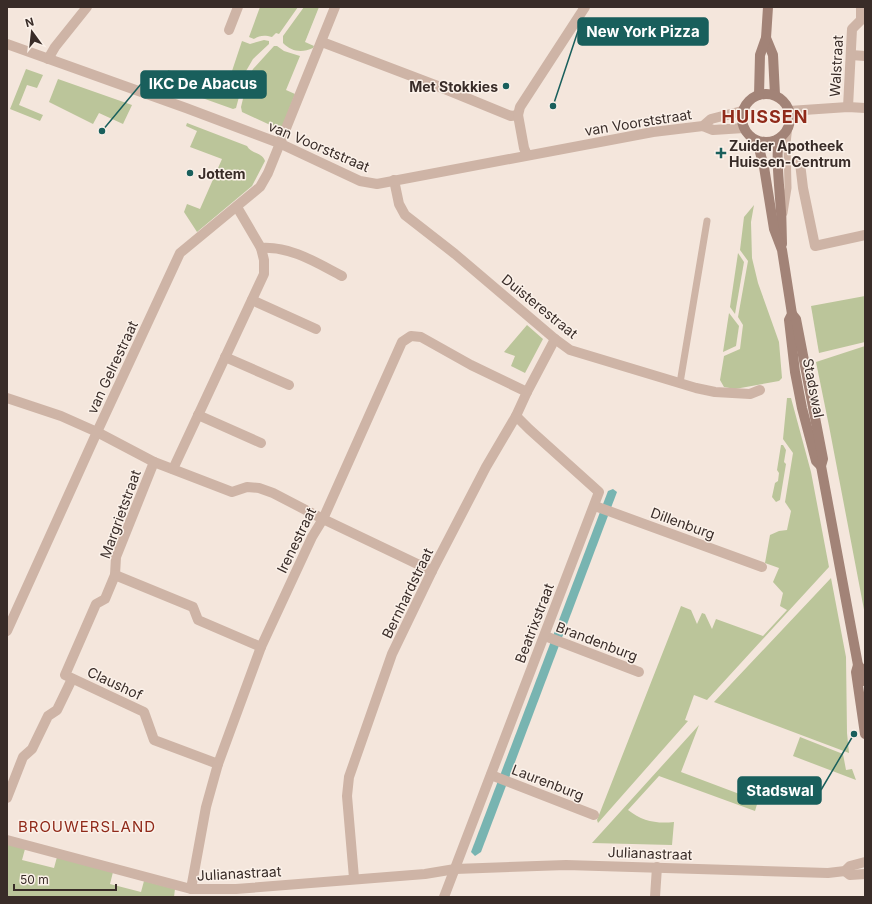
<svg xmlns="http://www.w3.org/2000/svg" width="872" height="904" font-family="Inter,sans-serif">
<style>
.green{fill:#bbc59a}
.water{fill:#78b4b1}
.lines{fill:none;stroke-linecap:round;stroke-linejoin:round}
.service{stroke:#ceb4a6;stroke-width:7}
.minor{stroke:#ceb4a6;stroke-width:10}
.tertiary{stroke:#ceb4a6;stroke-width:10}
.secondary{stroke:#a28377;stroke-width:10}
.poi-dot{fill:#195f5c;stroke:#fbf1e9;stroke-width:1.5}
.labels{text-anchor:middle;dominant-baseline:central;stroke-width:3;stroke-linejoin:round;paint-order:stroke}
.street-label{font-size:14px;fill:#392c28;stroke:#fbf1e9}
.poi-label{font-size:14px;font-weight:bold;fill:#392c28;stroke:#fbf1e9;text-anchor:start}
.neighbourhood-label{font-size:15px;letter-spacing:1px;fill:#902a1a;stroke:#fbf1e9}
.district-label{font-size:18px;font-weight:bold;letter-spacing:1px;fill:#902a1a;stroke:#fbf1e9}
.leader{fill:none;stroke:#195f5c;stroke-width:1.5}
.callout-dot{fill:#195f5c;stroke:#fbf1e9;stroke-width:1.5}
.callout{fill:#195f5c;stroke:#195f5c;stroke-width:1.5}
.callout-label{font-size:15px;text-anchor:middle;font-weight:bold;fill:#fff}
</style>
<rect width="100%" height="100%" fill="#f4e6dc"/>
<g class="green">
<path d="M 260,7 L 298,7 L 279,34 L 276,33 L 272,37 C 265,35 260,35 254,39 L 249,37 Z"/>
<path d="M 304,7 L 319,7 L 305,42 L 314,46 L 313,48 C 302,53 292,52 283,43 L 283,36 Z"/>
<path d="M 264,40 L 269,41 L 269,44 L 253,59 L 246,71 L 236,108 L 233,109 L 163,84 L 168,70 L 226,89 L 242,41 L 250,44 Z"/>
<path d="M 274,46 L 277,46 L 284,51 L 300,56 L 286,90 L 295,94 L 281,130 L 242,112 L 241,107 L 248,78 L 253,69 Z"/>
<path d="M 26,69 L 43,75 L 37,88 L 27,85 L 19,105 L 43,115 L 40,121 L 10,109 Z"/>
<path d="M 58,79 L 132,105 L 123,124 L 99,113 L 93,124 L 49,102 Z"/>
<path d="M 187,123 L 247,146 C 251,154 262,152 265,161 L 252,186 L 197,232 L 184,212 L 187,204 L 200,209 L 222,159 L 190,147 L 197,131 L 186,126 Z"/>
<path d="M 754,205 L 751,222 L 752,258 L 758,283 L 779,342 L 782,378 L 779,381 L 735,389 L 724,387 L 720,380 L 724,356 L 740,349 L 743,325 L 738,317 L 748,261 L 740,250 L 744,217 Z"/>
<path d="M 738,253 L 744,262 L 735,314 L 730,307 Z"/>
<path d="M 865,296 L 865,342 L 819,353 L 811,306 Z"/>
<path d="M 729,313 L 739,326 L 736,346 L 723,352 Z"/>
<path d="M 527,325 L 543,339 L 525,373 L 511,366 L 515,356 L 504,352 Z"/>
<path d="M 865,346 L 865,615 L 829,426 L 816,362 Z"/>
<path d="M 787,398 L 791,398 L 811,472 L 829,567 L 707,700 L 694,695 L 685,720 L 688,721 L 598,823 L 597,820 L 681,606 L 691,610 L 697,624 L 702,613 L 705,614 L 712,629 L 716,619 L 763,636 L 787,610 L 780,606 L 783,593 L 773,582 L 779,568 L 765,563 L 770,535 L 779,531 L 787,530 L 791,511 L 785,502 L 793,453 L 783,439 Z"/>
<path d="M 781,445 L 783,445 L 786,450 L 784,462 L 786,464 L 780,500 L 776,502 L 772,497 L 775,483 L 778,481 L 779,473 L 777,470 Z"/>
<path d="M 831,578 L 846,657 L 847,733 L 849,753 L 714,702 Z"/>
<path d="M 699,725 L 681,772 L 758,801 L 755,811 L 659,776 L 628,810 C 642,821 656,824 674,822 L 672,845 L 592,843 Z"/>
<path d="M 800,737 L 843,754 L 846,770 L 852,769 L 856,780 L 793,756 Z"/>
<path d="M 7,844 L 25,849 L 22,860 L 54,868 L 57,857 L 113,872 L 110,884 L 141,892 L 144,881 L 175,889 L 174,897 L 7,897 Z"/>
</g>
<path class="water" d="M 613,489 L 617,492 L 481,852 L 475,856 L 471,852 L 608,491 Z"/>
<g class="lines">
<g class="service">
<path d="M 784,213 L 788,188 L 787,143 L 789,126"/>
<path d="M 680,383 L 707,221"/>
</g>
<g class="minor">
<path d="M 229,30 L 238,7"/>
<path d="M 322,42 L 435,85 L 511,116 L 518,115"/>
<path d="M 851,55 L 865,56"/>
<path d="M 48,59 L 55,47 L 87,7"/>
<path d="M 848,107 L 852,29 L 861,20 L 861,7"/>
<path d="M 789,111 L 848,107 L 865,108"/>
<path d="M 518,115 L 520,107 L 585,7"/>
<path d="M 518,115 L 524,148 L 527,155"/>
<path d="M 800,163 L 803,188 L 815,246 L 865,235"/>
<path d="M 394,180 L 399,204 L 405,215 L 455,254 L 555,339 L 570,350 L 696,388 L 715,392 L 750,394 L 760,390"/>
<path d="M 261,248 C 291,246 317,263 342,276"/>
<path d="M 252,300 L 316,329"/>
<path d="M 225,357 L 289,385"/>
<path d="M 7,398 L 61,416 L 97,432 L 154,462 L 232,492 L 247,487 L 259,488 L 273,493 L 323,519 L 432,571"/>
<path d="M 198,415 L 261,443"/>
<path d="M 154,462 L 116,557 L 115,575 L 105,599 L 96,604 L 65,675 L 144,712 L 154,740 L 218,764"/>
<path d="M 173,469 L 264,274 L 264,260 L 261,248 L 237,207"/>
<path d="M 595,506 L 762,567"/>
<path d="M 115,575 L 193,607 L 198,620 L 261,647"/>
<path d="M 7,631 L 97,432 L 180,253 L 260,187 L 268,173 L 335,7"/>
<path d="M 545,636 L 639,672"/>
<path d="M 491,775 L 594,815"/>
<path d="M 7,798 L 23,757 L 32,749 L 48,716 L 57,710 L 72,679"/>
<path d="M 7,840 L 191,889 L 236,889 L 425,874 L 455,869 L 566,865 L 828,873 L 845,871 L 850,866 L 865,862"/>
<path d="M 845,871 L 850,875 L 865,874"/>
<path d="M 354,878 L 347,796 L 349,777 L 392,654 L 432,571 L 486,467 L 516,416 L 527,392 L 555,339"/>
<path d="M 191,889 L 206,807 L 218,764 L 261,647 L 312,537 L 323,519 L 402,342 L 411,336 L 421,337 L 471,365 L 527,392"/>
<path d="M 444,897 L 599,492 L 529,429 L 516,416"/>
<path d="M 655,897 L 657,867"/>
</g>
<g class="tertiary">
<path d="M 7,44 L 186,108 L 279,143 L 360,181 L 377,184 L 653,132 L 703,126 L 711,119 L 742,111"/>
<path d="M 703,126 L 713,130 L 744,128"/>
</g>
<g class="secondary">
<path d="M 768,7 L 766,38 L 773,55 L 775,95"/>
<circle cx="766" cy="118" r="24"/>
<path d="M 759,95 L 760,55 L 766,38"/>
<path d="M 779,139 C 776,154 778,169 779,185 C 781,205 782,225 782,244"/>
<path d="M 757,141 L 764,167 L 774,229 L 782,250 L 792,314 L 789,320 L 795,372 L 802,408 L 816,461 L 821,466"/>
<path d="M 792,314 L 796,319 L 823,459 L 821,466 L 858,665 L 863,671 L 865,681"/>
<path d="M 858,665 L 856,672 L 865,734"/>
</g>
</g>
<g class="poi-dot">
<circle cx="506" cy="86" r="4"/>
<path d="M719 147h4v4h4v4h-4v4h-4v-4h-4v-4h4z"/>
<circle cx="190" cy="173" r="4"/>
</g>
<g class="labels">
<g class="street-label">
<text transform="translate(836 66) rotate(-87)">Walstraat</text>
<text transform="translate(638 122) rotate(-9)">van Voorststraat</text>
<text transform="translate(319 146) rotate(23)">van Voorststraat</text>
<text transform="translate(540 306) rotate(39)">Duisterestraat</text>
<text transform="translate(112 367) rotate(-65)">van Gelrestraat</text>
<text transform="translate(814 388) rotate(79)">Stadswal</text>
<text transform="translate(120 514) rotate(-70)">Margrietstraat</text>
<text transform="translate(683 523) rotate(20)">Dillenburg</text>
<text transform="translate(296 540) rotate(-64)">Irenestraat</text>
<text transform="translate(407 593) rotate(-64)">Bernhardstraat</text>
<text transform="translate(534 623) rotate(-69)">Beatrixstraat</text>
<text transform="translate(597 641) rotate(21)">Brandenburg</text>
<text transform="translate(115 683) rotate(25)">Claushof</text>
<text transform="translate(548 782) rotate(21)">Laurenburg</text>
<text transform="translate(650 853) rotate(2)">Julianastraat</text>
<text transform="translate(239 873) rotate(-3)">Julianastraat</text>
</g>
<g class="poi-label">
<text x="498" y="86" text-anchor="end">Met Stokkies</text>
<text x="729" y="145">Zuider Apotheek<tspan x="729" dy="16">Huissen-Centrum</tspan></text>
<text x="198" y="173">Jottem</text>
</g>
<g class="neighbourhood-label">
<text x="87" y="826">BROUWERSLAND</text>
</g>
<g class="district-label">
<text x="765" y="116">HUISSEN</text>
</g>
</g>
<path class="leader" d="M553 106L578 31M102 131L141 84M854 734L821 790"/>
<g class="callout-dot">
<circle cx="553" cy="106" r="4"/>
<circle cx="102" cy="131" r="4"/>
<circle cx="854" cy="734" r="4"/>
</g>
<g class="callout">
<rect x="578" y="18" width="130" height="27" rx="4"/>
<rect x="141" y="71" width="125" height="27" rx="4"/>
<rect x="738" y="777" width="83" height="27" rx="4"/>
</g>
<g class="callout-label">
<text x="643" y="37">New York Pizza</text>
<text x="203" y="89">IKC De Abacus</text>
<text x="780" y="796">Stadswal</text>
</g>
<rect width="872" height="904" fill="none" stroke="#392c28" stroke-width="16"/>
<g transform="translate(32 32) rotate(345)" stroke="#fbf1e9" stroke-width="3" paint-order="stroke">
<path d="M0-3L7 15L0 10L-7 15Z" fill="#392c28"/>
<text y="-6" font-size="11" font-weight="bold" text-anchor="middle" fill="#392c28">N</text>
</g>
<path d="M14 884v6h102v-6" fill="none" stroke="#392c28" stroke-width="2"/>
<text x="20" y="884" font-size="12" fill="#392c28" stroke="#fbf1e9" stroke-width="3" paint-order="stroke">50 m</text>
</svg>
